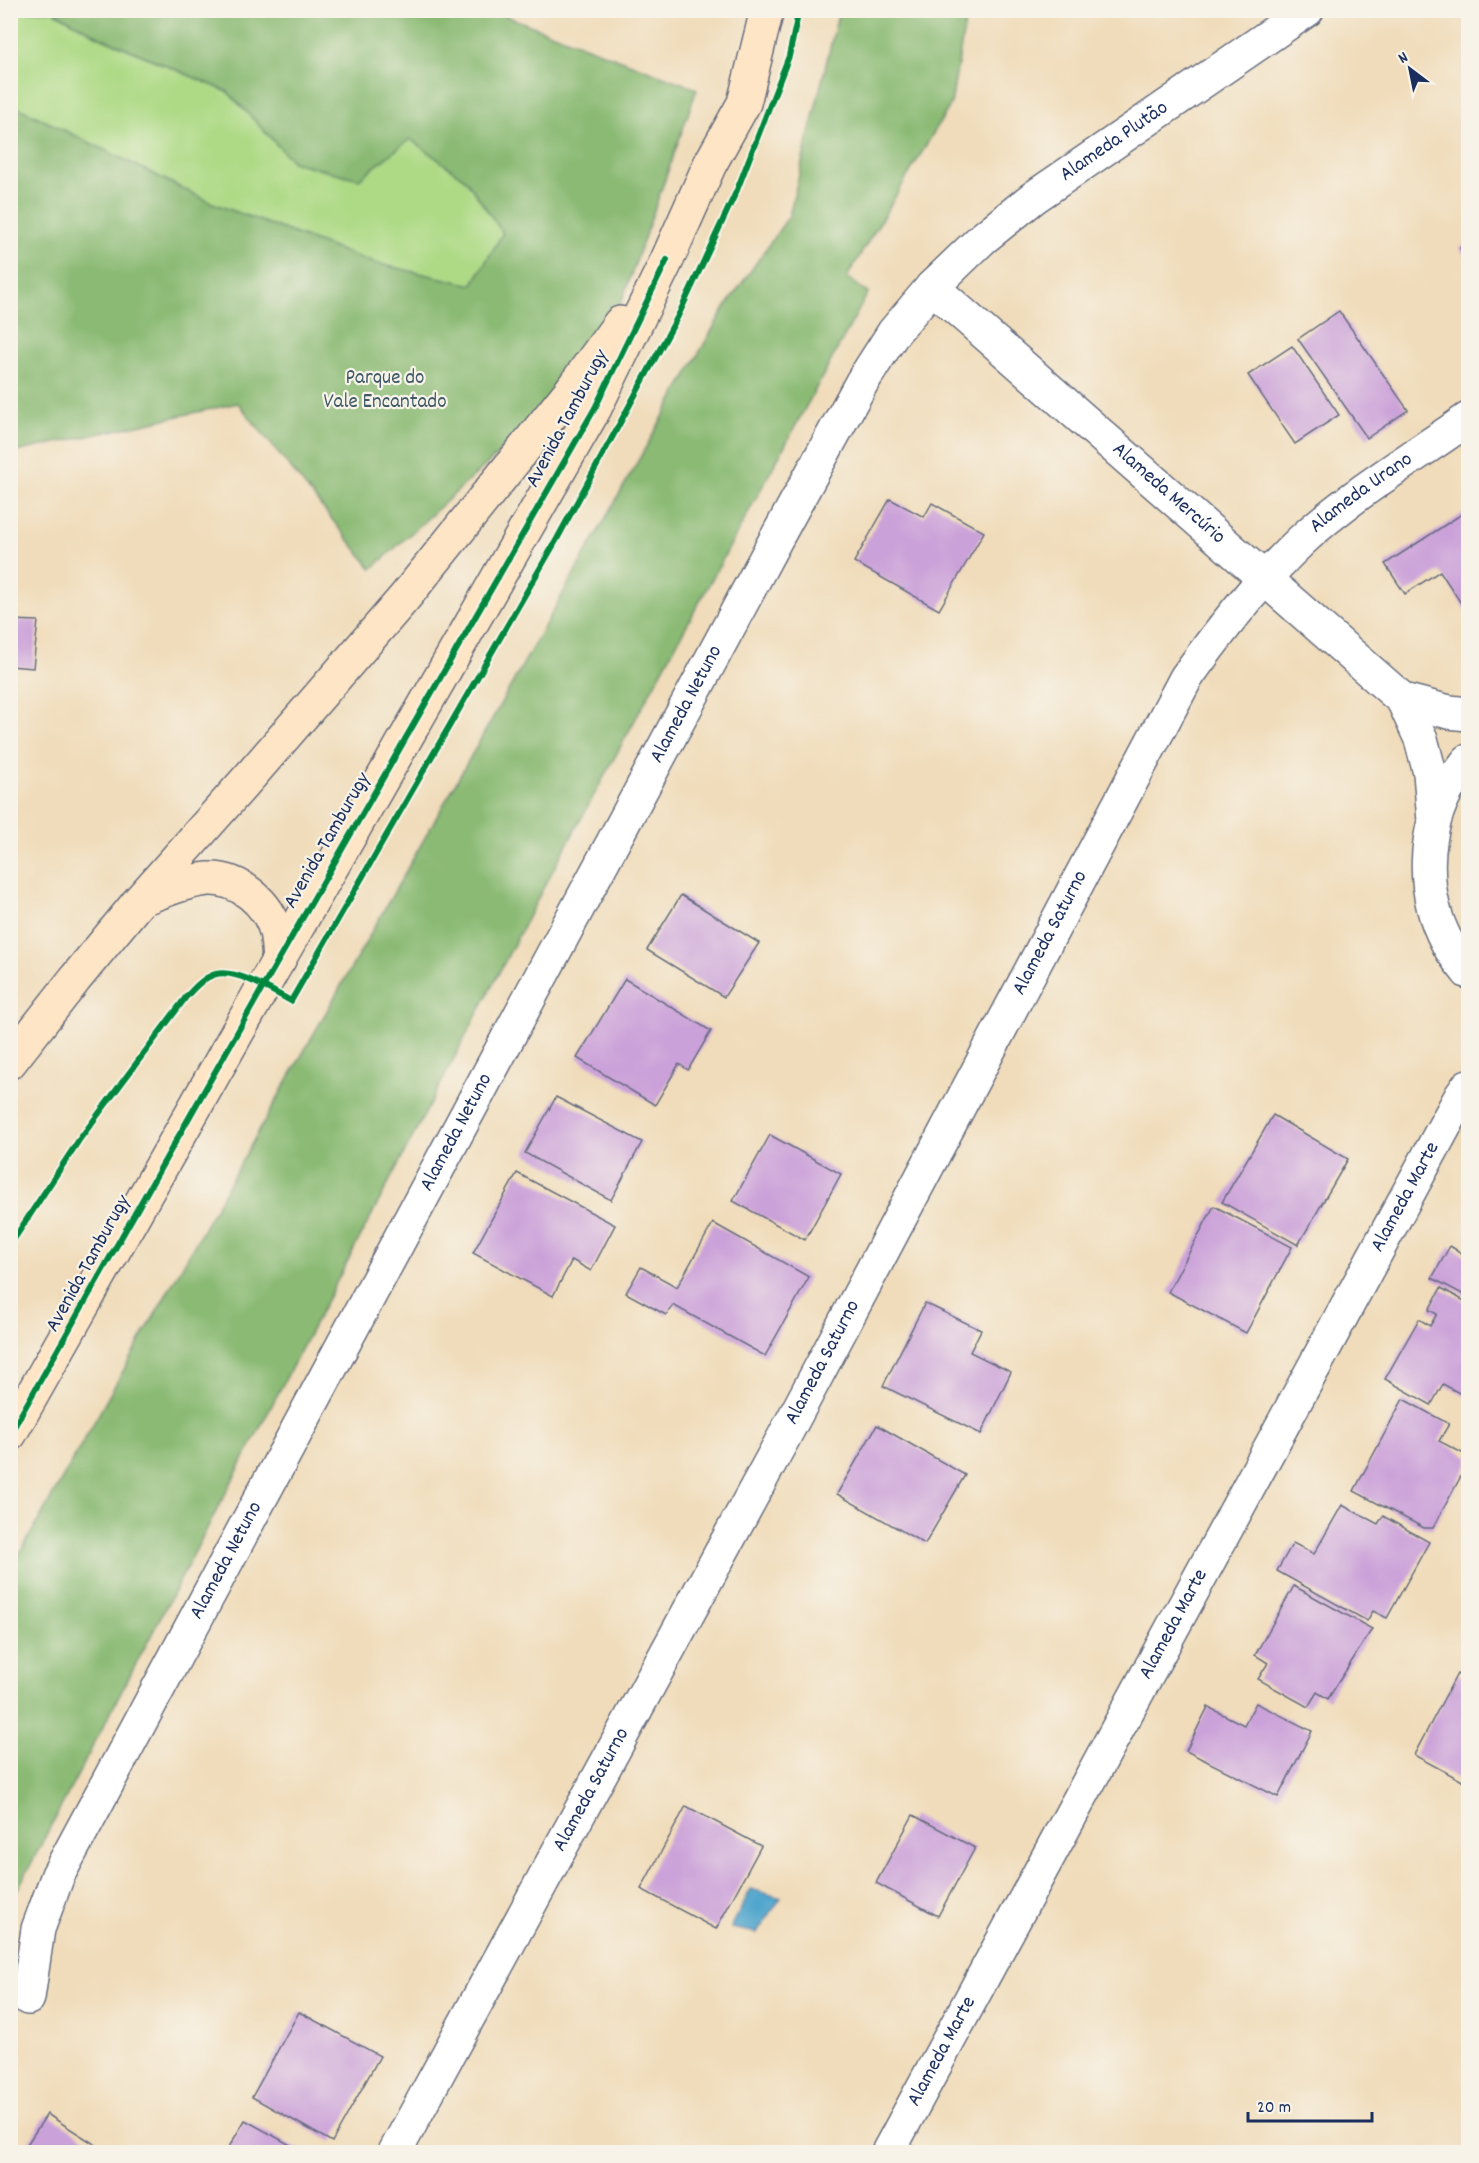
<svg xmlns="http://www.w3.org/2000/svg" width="1479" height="2163" font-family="Dekko,sans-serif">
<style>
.green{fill:#aeda86;stroke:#648472;stroke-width:1.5}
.forest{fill:#8aba73;stroke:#527468;stroke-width:1.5}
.water{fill:#51a6cd;stroke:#366a96;stroke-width:1.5}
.building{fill:#cba1d9}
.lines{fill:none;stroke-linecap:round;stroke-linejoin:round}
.minor-casing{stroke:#666c7e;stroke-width:36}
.secondary-casing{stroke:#666c7e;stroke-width:36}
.minor{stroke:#fff;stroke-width:33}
.secondary{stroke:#fde5c5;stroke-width:33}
.cycleway-casing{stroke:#f7f3e8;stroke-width:10}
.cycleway{stroke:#00873e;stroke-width:6}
.labels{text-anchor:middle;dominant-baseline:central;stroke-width:4.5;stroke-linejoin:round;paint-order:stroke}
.street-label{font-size:21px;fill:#1b2f5e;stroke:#f7f3e8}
.park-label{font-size:21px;fill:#405a68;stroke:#f7f3e8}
</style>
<rect width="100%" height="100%" fill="#f7f3e8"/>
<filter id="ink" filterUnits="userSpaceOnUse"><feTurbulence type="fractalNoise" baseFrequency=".0167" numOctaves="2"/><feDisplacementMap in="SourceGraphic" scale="12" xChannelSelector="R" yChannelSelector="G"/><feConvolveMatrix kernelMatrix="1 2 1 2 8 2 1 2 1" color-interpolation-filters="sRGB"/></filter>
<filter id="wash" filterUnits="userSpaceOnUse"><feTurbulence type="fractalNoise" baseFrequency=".008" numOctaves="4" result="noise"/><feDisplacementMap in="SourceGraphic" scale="24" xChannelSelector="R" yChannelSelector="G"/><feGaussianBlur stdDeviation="1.35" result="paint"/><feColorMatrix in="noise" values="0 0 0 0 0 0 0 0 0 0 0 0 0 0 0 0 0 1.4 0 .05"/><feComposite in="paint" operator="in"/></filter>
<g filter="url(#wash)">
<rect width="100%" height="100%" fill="#f0dcba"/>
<path class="green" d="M 11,11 L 53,11 L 100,37 L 228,92 L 293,162 L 359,179 L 410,139 L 466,180 L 503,233 L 472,285 L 374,263 L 212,203 L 11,104 Z"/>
<g class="forest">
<path d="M 53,11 L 493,11 L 697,89 L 601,360 L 372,569 L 238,403 L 11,453 L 11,104 L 212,203 L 374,263 L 472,285 L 503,233 L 466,180 L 410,139 L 359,179 L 293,162 L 228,92 L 100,37 Z"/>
<path d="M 839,11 L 967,11 L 951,104 L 847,277 L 868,293 L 545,885 L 11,1902 L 11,1569 L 724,309 L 789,216 Z"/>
</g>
<path class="water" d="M 751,1889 L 781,1898 L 757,1933 L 731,1928 Z"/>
<g id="blocks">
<g class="building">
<path d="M 1468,242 L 1468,260 L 1460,248 Z"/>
<path d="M 1339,311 L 1408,410 L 1367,438 L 1298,339 Z"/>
<path d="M 1292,346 L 1339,415 L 1295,444 L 1248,375 Z"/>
<path d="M 890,499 L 924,517 L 932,503 L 984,532 L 939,610 L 854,562 Z"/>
<path d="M 1468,510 L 1468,614 L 1440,571 L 1405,594 L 1385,564 Z"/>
<path d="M 10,620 L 38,621 L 33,668 L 10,666 Z"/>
<path d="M 681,895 L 759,943 L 724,997 L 647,950 Z"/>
<path d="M 625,979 L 711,1031 L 688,1070 L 679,1064 L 655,1105 L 577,1058 Z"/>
<path d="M 556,1097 L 642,1142 L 611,1200 L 525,1153 Z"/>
<path d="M 1273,1115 L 1348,1159 L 1298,1245 L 1222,1202 Z"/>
<path d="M 770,1135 L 841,1174 L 805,1240 L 733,1201 Z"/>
<path d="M 517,1173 L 615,1225 L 591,1271 L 572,1260 L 553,1296 L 473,1253 Z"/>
<path d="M 1214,1206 L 1292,1247 L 1246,1333 L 1168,1292 Z"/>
<path d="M 713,1223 L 809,1277 L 765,1356 L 673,1305 L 666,1315 L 626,1293 L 641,1267 L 677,1287 Z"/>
<path d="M 1450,1246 L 1468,1257 L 1468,1297 L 1432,1278 Z"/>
<path d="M 1441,1288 L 1468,1303 L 1468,1398 L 1443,1384 L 1431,1405 L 1385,1379 L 1419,1319 L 1430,1326 L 1437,1314 L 1429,1310 Z"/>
<path d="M 925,1303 L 981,1330 L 970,1352 L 1011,1372 L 981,1434 L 883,1386 Z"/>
<path d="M 1403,1399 L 1449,1424 L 1439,1441 L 1468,1456 L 1468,1463 L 1433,1528 L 1424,1528 L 1354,1491 Z"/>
<path d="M 877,1425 L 965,1475 L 925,1544 L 837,1494 Z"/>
<path d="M 1342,1505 L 1378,1524 L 1383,1516 L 1429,1542 L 1387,1618 L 1373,1611 L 1367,1621 L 1277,1571 L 1293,1543 L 1314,1554 Z"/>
<path d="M 1294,1586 L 1372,1629 L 1328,1699 L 1317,1692 L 1308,1707 L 1258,1679 L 1268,1663 L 1255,1655 Z"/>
<path d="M 1457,1674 L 1468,1680 L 1468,1784 L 1414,1755 Z"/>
<path d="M 1256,1703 L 1312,1731 L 1278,1797 L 1186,1751 L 1208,1707 L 1244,1725 Z"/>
<path d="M 686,1806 L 761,1846 L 716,1929 L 641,1889 Z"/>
<path d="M 913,1815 L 975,1848 L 938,1916 L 876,1883 Z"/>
<path d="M 299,2012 L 380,2056 L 332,2142 L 252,2097 Z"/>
<path d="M 47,2114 L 107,2152 L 22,2152 Z"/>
<path d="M 245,2120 L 303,2152 L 226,2152 Z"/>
</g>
</g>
</g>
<g filter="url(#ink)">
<use href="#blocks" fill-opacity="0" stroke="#666c7e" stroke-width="1.5"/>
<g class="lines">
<g class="minor-casing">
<g id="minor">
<path id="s1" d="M 932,287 L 1403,700 L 1421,739 L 1430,773 L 1434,821"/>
<path d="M 1403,700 L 1449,712 L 1468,714"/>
<path d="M 1468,761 C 1463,768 1456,775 1451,783 C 1422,830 1421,894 1447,942 C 1452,953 1461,963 1468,972"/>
<path id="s2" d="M 28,1998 L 38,1929 L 58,1875 L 776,539 L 862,382 L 894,332 L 932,287 L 982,239 L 1033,198 L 1307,10"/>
<path id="s3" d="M 395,2152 L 785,1435 L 1186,678 C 1220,630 1258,582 1301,541 C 1349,496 1414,457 1468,419"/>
<path id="s4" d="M 888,2152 L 1461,1096 L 1468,1086"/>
</g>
</g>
<g class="secondary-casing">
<g id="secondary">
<path d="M 142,899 C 163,891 186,881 208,879 C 239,877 269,904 276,932 C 278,941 278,951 279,960"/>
<path d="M 10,1062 L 75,979 L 140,900 L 252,774 L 405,597 L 572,389 L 620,323"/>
<path d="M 10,1434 L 263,987 L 595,408 L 667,260 L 710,164 L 744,103 L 767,10"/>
</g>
</g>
<use href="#minor" class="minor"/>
<use href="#secondary" class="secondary"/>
<g class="cycleway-casing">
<g id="cycleway">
<path d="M 10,1245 L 79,1140 L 186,997 C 194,988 204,977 216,974 C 237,969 272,991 291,1001 L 557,539 L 678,316 L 737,190 L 789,56 L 799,10"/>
<path d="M 10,1434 L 263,987 L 595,408 L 667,260"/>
</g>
</g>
<use href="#cycleway" class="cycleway"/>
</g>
</g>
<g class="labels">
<g class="street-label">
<text stroke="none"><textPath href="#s2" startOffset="2175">Alameda Plutão</textPath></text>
<text transform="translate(568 419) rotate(-62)">Avenida Tamburugy</text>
<text stroke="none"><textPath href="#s1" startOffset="314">Alameda Mercúrio</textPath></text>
<text stroke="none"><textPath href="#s3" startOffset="1929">Alameda Urano</textPath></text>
<text stroke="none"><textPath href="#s2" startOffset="1456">Alameda Netuno</textPath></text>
<text transform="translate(328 841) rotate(-60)">Avenida Tamburugy</text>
<text stroke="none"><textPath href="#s3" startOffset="1384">Alameda Saturno</textPath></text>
<text stroke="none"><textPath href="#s2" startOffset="970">Alameda Netuno</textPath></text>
<text stroke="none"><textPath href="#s4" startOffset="1086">Alameda Marte</textPath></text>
<text transform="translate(89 1264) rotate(-61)">Avenida Tamburugy</text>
<text stroke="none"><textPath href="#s3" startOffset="898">Alameda Saturno</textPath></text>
<text stroke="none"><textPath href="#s2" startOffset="484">Alameda Netuno</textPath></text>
<text stroke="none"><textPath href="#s4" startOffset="600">Alameda Marte</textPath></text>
<text stroke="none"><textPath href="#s3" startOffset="412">Alameda Saturno</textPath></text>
<text stroke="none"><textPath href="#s4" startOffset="114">Alameda Marte</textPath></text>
</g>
<g class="park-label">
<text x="385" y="379">Parque do<tspan x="385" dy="24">Vale Encantado</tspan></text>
</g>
</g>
<rect width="1479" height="2163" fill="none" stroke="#f7f3e8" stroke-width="36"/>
<g transform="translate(1410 69) rotate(328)" stroke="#f7f3e8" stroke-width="4.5" paint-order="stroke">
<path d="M0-4.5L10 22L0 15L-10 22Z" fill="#1b2f5e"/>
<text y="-9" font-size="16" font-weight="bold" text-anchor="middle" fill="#1b2f5e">N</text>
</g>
<path d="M1248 2112v9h124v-9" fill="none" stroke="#1b2f5e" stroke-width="3"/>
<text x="1257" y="2112" font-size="18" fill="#1b2f5e" stroke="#f7f3e8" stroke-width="4.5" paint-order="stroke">20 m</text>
</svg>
